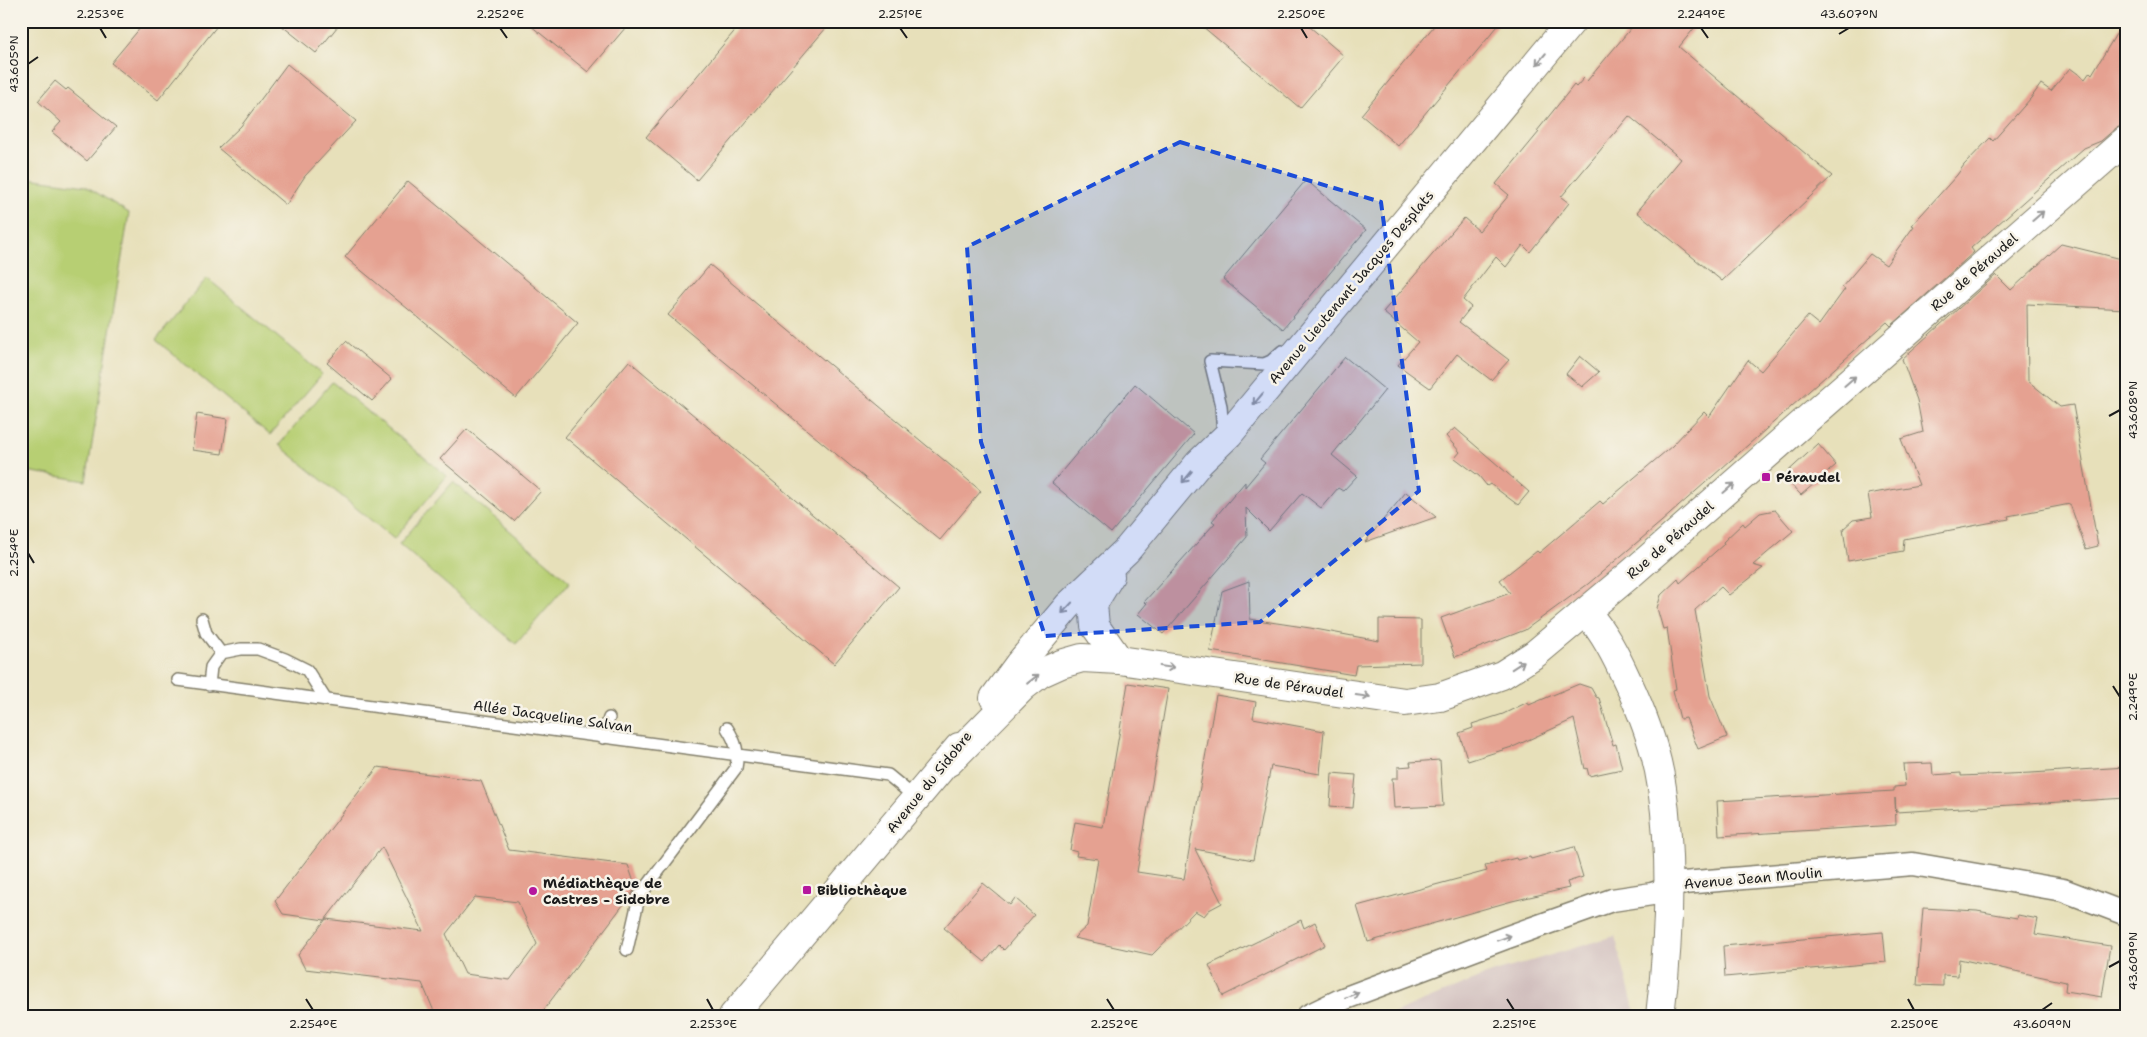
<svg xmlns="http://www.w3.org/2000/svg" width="2147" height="1037" font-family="'Shantell Sans',sans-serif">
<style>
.industrial{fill:#d1bfbe}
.park{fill:#b7cf73;stroke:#6a7648}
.building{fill:#e5a191;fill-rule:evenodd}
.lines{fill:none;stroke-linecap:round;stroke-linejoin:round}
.lane-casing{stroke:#827e6b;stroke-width:14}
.street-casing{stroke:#827e6b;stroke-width:25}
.secondary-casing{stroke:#827e6b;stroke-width:30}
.lane{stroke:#fff;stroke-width:11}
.street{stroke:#fff;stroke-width:22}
.secondary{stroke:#fff;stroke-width:28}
.oneway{stroke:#999}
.marked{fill:#1d4ed8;fill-opacity:0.2;stroke:#1d4ed8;stroke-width:4;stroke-dasharray:10 6;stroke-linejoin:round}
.ticks{fill:none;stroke:#1c1c1c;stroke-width:2}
.poi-dot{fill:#b5179e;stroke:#f7f3e8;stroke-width:2}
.labels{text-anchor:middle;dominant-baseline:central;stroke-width:5;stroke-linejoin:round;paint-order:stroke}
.street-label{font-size:14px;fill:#1c1c1c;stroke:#f7f3e8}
.poi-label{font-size:14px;font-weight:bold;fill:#1c1c1c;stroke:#f7f3e8;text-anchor:start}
.neatline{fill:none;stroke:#1c1c1c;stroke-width:2}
.ticks-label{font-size:12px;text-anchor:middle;fill:#1c1c1c}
</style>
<rect width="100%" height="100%" fill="#f7f3e8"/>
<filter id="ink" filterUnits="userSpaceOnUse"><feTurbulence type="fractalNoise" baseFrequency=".02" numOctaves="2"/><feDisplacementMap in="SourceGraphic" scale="10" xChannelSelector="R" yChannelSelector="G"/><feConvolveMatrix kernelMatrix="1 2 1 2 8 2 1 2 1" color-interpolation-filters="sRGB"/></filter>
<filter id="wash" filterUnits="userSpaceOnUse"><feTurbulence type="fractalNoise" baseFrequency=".0096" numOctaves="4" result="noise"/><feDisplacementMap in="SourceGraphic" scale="20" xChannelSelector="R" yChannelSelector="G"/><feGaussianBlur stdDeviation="1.12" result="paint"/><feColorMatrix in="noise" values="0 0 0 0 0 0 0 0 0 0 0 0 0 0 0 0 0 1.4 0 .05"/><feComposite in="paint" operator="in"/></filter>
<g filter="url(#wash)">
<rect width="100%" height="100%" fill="#e7e0ba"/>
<path class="industrial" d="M 1615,936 L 1636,1016 L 1388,1016 L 1491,973 Z"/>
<g class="park">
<path d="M 21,177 L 86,186 L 129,213 L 86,481 L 21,470 Z"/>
<path d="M 207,278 L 322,374 L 270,435 L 156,340 Z"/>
<path d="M 332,382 L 447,476 L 394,539 L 279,445 Z"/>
<path d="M 453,482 L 570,582 L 516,644 L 399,544 Z"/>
</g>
<g id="blocks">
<g class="building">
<path d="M 146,21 L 221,21 L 158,100 L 111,63 Z"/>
<path d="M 276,21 L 342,21 L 316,53 Z"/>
<path d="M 525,21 L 631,21 L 588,72 Z"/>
<path d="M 743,21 L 832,21 L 697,180 L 646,137 Z"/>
<path d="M 1196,21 L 1303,21 L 1344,56 L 1300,108 Z"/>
<path d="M 1438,21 L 1502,21 L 1398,146 L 1361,115 Z"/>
<path d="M 1637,21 L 1700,21 L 1679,47 L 1832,176 L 1722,281 L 1637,212 L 1681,159 L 1629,116 L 1561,197 L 1569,203 L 1530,252 L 1523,245 L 1506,267 L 1496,257 L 1463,300 L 1471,307 L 1459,322 L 1509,360 L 1491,380 L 1457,354 L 1430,388 L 1398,365 L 1418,342 L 1383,312 L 1464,218 L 1479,231 L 1509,195 L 1496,184 L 1539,132 L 1537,131 L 1574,85 L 1576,87 L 1584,78 L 1587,81 Z"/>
<path d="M 2124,21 L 2126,21 L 2126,125 L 2116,128 L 2101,141 L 2084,148 L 1971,248 L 1974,252 L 1891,326 L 1887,322 L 1661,522 L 1588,584 L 1525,630 L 1455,657 L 1441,618 L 1510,593 L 1500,580 L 1537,551 L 1539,553 L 1600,501 L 1603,504 L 1672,446 L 1704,412 L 1709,417 L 1748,360 L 1761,371 L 1808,316 L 1819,325 L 1845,289 L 1842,287 L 1870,254 L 1886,265 L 1914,226 L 1912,225 L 1957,175 L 1964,165 L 1990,138 L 1993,141 L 2031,98 L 2041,84 L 2051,91 L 2070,68 L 2085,79 L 2090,72 L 2092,74 Z"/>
<path d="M 287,64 L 356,121 L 305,176 L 286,205 L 218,148 L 241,126 Z"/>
<path d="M 55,81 L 66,90 L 68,88 L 116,127 L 87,161 L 52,132 L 61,122 L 38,101 Z"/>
<path d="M 1306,180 L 1366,230 L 1283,329 L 1223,279 Z"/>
<path d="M 408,181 L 578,323 L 516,398 L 345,257 Z"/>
<path d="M 2061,244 L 2126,260 L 2126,309 L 2027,304 L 2028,381 L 2060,407 L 2073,405 L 2098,546 L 2086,549 L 2070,504 L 2008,516 L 2009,519 L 1904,539 L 1903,551 L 1848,561 L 1843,529 L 1853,520 L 1872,517 L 1868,494 L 1919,485 L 1901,439 L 1923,432 L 1917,400 L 1902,359 L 1996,275 L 2011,290 Z"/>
<path d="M 710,265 L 981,491 L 940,540 L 668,315 Z"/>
<path d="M 346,341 L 392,379 L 372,401 L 327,363 Z"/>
<path d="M 1580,356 L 1599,372 L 1582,387 L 1566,374 Z"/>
<path d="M 1345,357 L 1385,390 L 1332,455 L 1357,476 L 1343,491 L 1338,488 L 1321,508 L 1302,493 L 1269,531 L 1246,508 L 1247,537 L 1163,634 L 1138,614 L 1147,603 L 1144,602 L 1215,523 L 1212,521 L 1245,482 L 1245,487 L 1265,463 L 1260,459 Z"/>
<path d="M 629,361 L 899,587 L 834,664 L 565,437 Z"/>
<path d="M 1135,384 L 1194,434 L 1111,533 L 1052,483 Z"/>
<path d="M 197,414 L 228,419 L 222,454 L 192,450 Z"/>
<path d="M 1455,428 L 1529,492 L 1518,505 L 1490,484 L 1487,486 L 1479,476 L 1455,458 L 1460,452 L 1446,436 Z"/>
<path d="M 467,429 L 541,491 L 514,521 L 440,459 Z"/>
<path d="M 1818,444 L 1836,465 L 1801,495 L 1783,476 Z"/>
<path d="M 1406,492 L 1436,517 L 1365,542 Z"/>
<path d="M 1775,510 L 1793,531 L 1753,565 L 1763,568 L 1729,595 L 1721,587 L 1695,610 L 1710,696 L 1727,737 L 1698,749 L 1686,718 L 1680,719 L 1673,690 L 1676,689 L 1667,628 L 1663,629 L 1657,608 L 1661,595 L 1678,579 L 1680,583 L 1724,544 L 1723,542 L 1743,523 L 1745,526 L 1760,513 Z"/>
<path d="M 1249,581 L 1250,619 L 1310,628 L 1379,641 L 1379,619 L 1421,620 L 1421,663 L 1356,665 L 1354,675 L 1210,651 L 1222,591 Z"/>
<path d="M 1128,683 L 1168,689 L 1137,872 L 1184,879 L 1216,695 L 1256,702 L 1253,718 L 1324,731 L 1320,774 L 1271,766 L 1253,860 L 1195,849 L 1222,903 L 1209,910 L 1204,916 L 1195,911 L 1152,955 L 1074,938 L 1087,926 L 1098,859 L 1076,856 L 1077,852 L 1070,850 L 1075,822 L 1103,827 Z"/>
<path d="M 1579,684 L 1591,688 L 1596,697 L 1599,698 L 1613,745 L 1616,744 L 1622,769 L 1589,776 L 1587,768 L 1585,769 L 1574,719 L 1515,746 L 1468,761 L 1459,733 L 1473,728 L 1472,724 L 1503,714 L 1528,702 L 1529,705 Z"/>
<path d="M 1440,760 L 1443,806 L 1394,808 L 1392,778 L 1398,778 L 1398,767 L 1411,766 L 1410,762 Z"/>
<path d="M 1932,763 L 1933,775 L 1961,773 L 1961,776 L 2031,773 L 2126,767 L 2126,798 L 1896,812 L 1895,798 L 1896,825 L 1719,836 L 1717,801 L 1894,791 L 1894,787 L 1905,786 L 1903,764 Z"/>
<path d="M 378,767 L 481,781 L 509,850 L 628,865 L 636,888 L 539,1016 L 436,1016 L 422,983 L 305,969 L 298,955 L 326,919 L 423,931 L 382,847 L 325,920 L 283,914 L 275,901 ZM 475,897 L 518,902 L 537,944 L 510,980 L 465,974 L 446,934 Z"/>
<path d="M 1332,773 L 1356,775 L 1353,808 L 1330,806 Z"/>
<path d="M 1574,847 L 1583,877 L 1567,882 L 1569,888 L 1512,901 L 1368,942 L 1357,906 L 1487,871 L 1485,866 L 1516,858 L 1517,860 L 1530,857 L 1531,859 Z"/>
<path d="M 983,883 L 1010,905 L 1015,898 L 1034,915 L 1004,950 L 999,945 L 985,962 L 944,928 Z"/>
<path d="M 1923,908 L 1977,911 L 2017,918 L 2018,915 L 2038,919 L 2035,934 L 2110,946 L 2102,997 L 2065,991 L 2066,982 L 1959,959 L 1958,976 L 1943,975 L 1943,986 L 1917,985 Z"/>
<path d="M 1301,920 L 1304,928 L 1315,922 L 1325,945 L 1223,996 L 1209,965 Z"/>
<path d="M 1883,932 L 1886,962 L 1725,977 L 1723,946 Z"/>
</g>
</g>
</g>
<g filter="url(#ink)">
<use href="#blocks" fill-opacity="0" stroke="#827e6b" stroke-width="1"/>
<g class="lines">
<g class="lane-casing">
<g id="lane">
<path d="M 1223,435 L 1221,406 L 1210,361 L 1264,364 L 1271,361 L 1282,351"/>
<path d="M 202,619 L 206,633 L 221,653"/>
<path d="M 178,680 L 888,775 L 917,799"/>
<path d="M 209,685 L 211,667 L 221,653 L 241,649 L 258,649 L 285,659 L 307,670 L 326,700"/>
<path d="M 603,738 L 609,718"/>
<path d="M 627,950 L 639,897 L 736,768 C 739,752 736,742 727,728"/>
</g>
</g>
<g class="street-casing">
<path id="street" d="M 1308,1016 L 1343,999 L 1505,938 L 1612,900 L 1652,894 L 1683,883 L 1913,864 L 2063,890 L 2126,914"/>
</g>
<g class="secondary-casing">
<g id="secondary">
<path d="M 1110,576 L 1093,604 L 1095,626 L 1119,660"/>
<path d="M 1586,612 C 1604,632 1616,656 1627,680 C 1643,714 1657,751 1662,788 C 1673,863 1669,941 1660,1016"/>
<path d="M 994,698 L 1019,664 L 1068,606 L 1127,550 L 1199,463 L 1229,434 L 1572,21"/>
<path d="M 949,762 L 1023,687 L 1041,673 L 1061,664 L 1082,658 L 1119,660 L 1405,702 L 1440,697 L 1502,675 L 1535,654 L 1633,572 L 2126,140"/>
<path d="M 733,1016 L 959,747"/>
</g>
</g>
<use href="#lane" class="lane"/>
<use href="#street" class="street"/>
<use href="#secondary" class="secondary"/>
</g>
<defs><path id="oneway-shaft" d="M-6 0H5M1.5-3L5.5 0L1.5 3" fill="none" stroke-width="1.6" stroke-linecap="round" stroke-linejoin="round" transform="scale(1.25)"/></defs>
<g class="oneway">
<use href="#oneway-shaft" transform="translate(1541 59) rotate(130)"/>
<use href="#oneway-shaft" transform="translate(2038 216) rotate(-41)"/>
<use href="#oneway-shaft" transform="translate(1850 381) rotate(-41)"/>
<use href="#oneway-shaft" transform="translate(1258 399) rotate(130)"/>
<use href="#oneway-shaft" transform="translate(1187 477) rotate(130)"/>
<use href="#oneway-shaft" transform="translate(1729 488) rotate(-41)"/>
<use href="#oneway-shaft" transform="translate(1067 608) rotate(133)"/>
<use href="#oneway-shaft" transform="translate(1518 665) rotate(-33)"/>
<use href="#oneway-shaft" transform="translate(1167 667) rotate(8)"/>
<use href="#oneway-shaft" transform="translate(1033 679) rotate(-38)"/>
<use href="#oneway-shaft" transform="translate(1363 696) rotate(8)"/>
<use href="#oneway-shaft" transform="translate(1504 938) rotate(-20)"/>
<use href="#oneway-shaft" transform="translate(1352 995) rotate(-21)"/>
</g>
</g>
<path class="marked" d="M 1180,142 L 1381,202 L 1419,491 L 1260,622 L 1045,636 L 981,442 L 967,247 Z"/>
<path class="ticks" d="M 100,28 L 106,38M 500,28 L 507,38M 900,28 L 907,38M 1301,28 L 1307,38M 1701,28 L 1708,38M 1839,34 L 1849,28M 28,64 L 38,57M 2109,416 L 2120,410M 28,553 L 34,563M 2113,686 L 2120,697M 2109,967 L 2120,961M 306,999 L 313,1010M 707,999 L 713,1010M 1107,999 L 1114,1010M 1507,999 L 1514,1010M 1908,999 L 1914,1010M 2042,1010 L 2052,1003"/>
<g class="poi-dot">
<rect x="1761" y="472" width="10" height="10" rx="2.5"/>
<rect x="802" y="885" width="10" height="10" rx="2.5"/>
<circle cx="533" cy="891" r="5"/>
</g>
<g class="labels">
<g class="street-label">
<text transform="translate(1974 272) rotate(-41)">Rue de Péraudel</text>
<text transform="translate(1351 287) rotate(-50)">Avenue Lieutenant Jacques Desplats</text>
<text transform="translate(1670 540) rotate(-41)">Rue de Péraudel</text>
<text transform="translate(1289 685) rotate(8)">Rue de Péraudel</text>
<text transform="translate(553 716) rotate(8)">Allée Jacqueline Salvan</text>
<text transform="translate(929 782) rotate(-51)">Avenue du Sidobre</text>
<text transform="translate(1753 878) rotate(-5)">Avenue Jean Moulin</text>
</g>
<g class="poi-label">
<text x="1776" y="477">Péraudel</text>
<text x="543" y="883">Médiathèque de<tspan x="543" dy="16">Castres - Sidobre</tspan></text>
<text x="817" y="890">Bibliothèque</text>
</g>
</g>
<rect width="2147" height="1037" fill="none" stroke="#f7f3e8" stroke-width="55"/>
<rect x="28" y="28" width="2092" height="982" class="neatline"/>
<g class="ticks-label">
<text x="100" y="18">2.253°E</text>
<text x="500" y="18">2.252°E</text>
<text x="900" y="18">2.251°E</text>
<text x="1301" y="18">2.250°E</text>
<text x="1701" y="18">2.249°E</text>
<text x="1849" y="18">43.607°N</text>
<text transform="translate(14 64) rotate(-90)" y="4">43.605°N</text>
<text transform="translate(2133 410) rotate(-90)" y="4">43.608°N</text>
<text transform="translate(14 553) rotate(-90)" y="4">2.254°E</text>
<text transform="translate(2133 697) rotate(-90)" y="4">2.249°E</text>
<text transform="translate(2133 961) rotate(-90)" y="4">43.609°N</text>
<text x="313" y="1028">2.254°E</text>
<text x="713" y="1028">2.253°E</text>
<text x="1114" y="1028">2.252°E</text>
<text x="1514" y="1028">2.251°E</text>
<text x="1914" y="1028">2.250°E</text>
<text x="2042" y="1028">43.609°N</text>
</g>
</svg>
